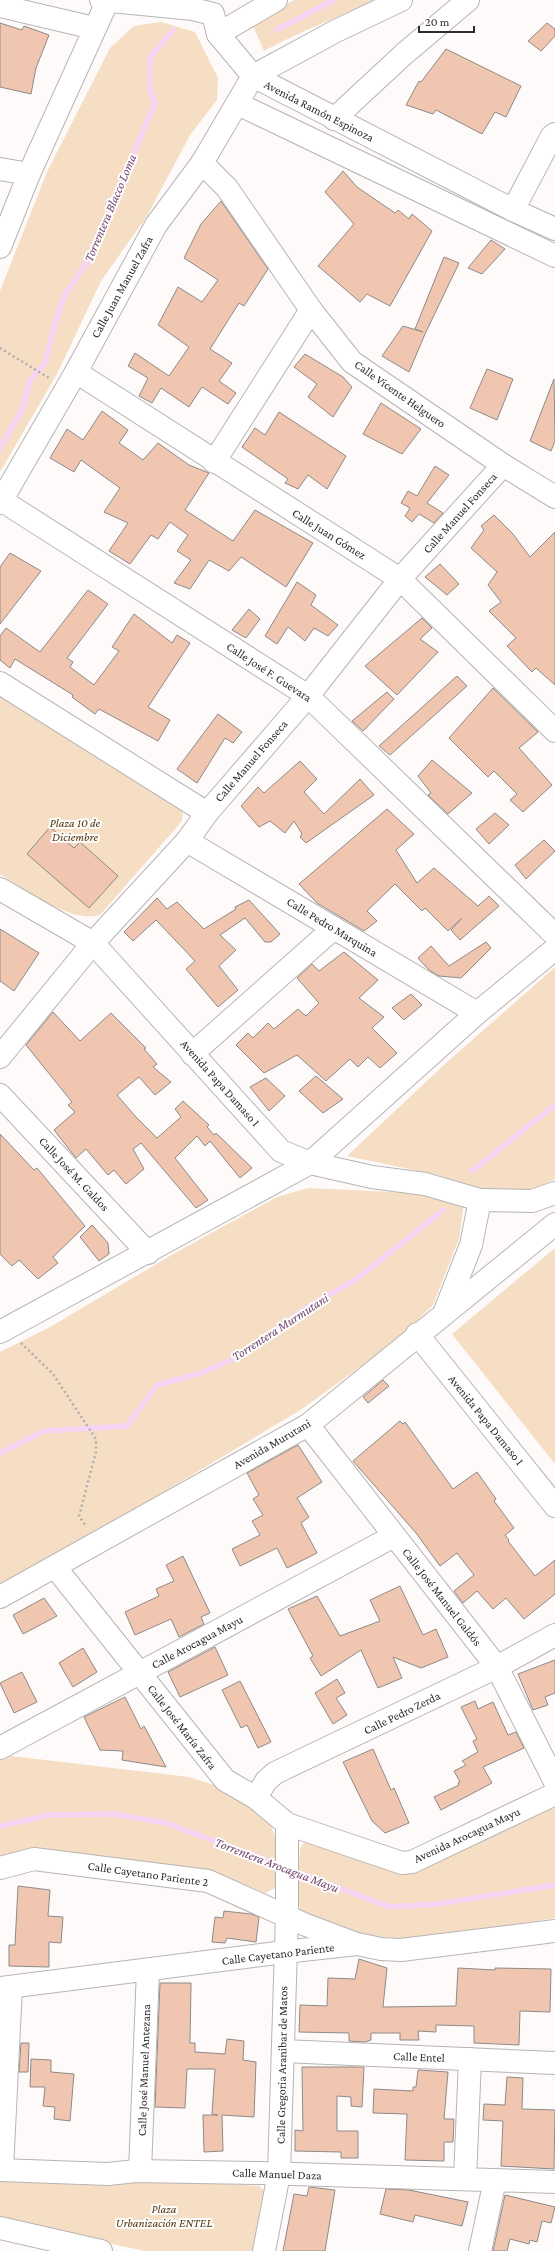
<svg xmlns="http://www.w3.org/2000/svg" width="555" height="2251" font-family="'Crimson Pro',serif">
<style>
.green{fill:#f5dec3}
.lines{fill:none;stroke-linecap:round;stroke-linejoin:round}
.stream{stroke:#f8d4f4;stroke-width:5.5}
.building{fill:#f1c6b1;stroke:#8d8a88}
.minor-casing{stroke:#b8b4b4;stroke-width:24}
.path{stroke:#b0adad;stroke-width:2.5;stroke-dasharray:2 3;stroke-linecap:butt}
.minor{stroke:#fff;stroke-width:22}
.labels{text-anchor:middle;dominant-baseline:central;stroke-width:4;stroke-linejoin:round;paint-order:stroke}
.street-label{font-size:12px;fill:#2d2c2c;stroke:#fff}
.park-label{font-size:12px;font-style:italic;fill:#513407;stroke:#fff}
.water-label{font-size:13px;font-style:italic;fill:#72456f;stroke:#fff}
</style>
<rect width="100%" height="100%" fill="#fefafa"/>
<g class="green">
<path d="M 294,0 L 374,0 C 338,18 300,31 264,51 L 252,23 Z"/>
<path d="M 161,22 L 195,32 L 218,78 L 217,100 L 190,135 L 147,216 L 101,281 L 57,374 L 0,472 L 0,291 L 47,172 L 110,48 L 134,26 Z"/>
<path d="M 0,695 L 180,807 L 183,814 L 182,821 L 100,915 C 71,924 25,889 0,874 Z"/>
<path d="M 555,967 L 555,1179 L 529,1192 L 486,1190 L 438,1175 L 347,1156 L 445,1064 Z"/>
<path d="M 308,1188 L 412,1193 L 464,1203 L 459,1239 L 433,1305 L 399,1339 L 299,1411 L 56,1556 L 0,1586 L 0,1352 L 50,1327 L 175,1253 L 277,1197 Z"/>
<path d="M 555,1248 L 555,1464 L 452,1334 Z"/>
<path d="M 3,1755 L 189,1777 L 220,1787 L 267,1820 C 281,1840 281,1865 275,1888 L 265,1893 L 211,1871 L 0,1858 L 0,1756 Z"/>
<path d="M 555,1805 L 555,1918 L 429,1939 L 374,1937 L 315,1919 L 301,1910 L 297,1901 L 300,1849 L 305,1841 L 311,1840 L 395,1872 L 411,1874 L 546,1806 Z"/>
<path d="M 0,2177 L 164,2180 L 259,2186 L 264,2190 L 266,2195 L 255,2251 L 145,2251 L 0,2220 Z"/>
</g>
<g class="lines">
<g class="stream">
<path d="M 276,30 L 334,0"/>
<path d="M 0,448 L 22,410 L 30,380 L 45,363 L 55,323 L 65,295 L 90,258 L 155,103 L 150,89 L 150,57 L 173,30"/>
<path d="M 472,1171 L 555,1105"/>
<path d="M 0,1453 L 44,1431 L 127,1426 L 157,1385 L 201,1373 L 240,1356 L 303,1310 L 358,1278 L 443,1210"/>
<path d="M 0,1826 L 50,1815 L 113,1814 L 166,1823 L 282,1866"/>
<path d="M 292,1870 L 390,1907 L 438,1904 L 555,1885"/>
</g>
</g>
<g class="building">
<path d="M 0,23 L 22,30 L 24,26 L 49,35 L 36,68 L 31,94 L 0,87 Z"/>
<path d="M 547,23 L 555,29 L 555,36 L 541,51 L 528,41 Z"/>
<path d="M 446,49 L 521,86 L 506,117 L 495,112 L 482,134 L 436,110 L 433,114 L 406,105 L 419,81 L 421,82 Z"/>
<path d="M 343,171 L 357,187 L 395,213 L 398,210 L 409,219 L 412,214 L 432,231 L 390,306 L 367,294 L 360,302 L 318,266 L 354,224 L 325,192 Z"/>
<path d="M 221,201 L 268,269 L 244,306 L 239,303 L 210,349 L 232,363 L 219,381 L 236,393 L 228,404 L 202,387 L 189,407 L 161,388 L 152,403 L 139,396 L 148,378 L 128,366 L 135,353 L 169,376 L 189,347 L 158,325 L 178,287 L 202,302 L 218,280 L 184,258 L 201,224 Z"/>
<path d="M 491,240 L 505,249 L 482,274 L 468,268 Z"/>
<path d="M 444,257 L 459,263 L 425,334 L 409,372 L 382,356 L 403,326 L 423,332 L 415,329 Z"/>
<path d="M 305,354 L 343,377 L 352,387 L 333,417 L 308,397 L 317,384 L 294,367 Z"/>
<path d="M 487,369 L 513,379 L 497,420 L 470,408 Z"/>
<path d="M 554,379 L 555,441 L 551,451 L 530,441 Z"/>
<path d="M 381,403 L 421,429 L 402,454 L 363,434 Z"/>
<path d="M 102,411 L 128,430 L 119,443 L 143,460 L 158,443 L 189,465 L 209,473 L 185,510 L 233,541 L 255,510 L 313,543 L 286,587 L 241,557 L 229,571 L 209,560 L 190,589 L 174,583 L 191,560 L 177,551 L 188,535 L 170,522 L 158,539 L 151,535 L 130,564 L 109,551 L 128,523 L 104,512 L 120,488 L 81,460 L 74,472 L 50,458 L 67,429 L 83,440 Z"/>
<path d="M 279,412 L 346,456 L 327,489 L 308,475 L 298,489 L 285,483 L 288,479 L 242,447 L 255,428 L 265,435 Z"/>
<path d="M 435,466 L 449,475 L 427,503 L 443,513 L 434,523 L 419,514 L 412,522 L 405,516 L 410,508 L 401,503 L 408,491 L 417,496 Z"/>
<path d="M 494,515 L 513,534 L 530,557 L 555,532 L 555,685 L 536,668 L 532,672 L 507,646 L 516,638 L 489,611 L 501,602 L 488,585 L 497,572 L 471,548 L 484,530 L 481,526 Z"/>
<path d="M 10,553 L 41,571 L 0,624 L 0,567 Z"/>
<path d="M 440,564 L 459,584 L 447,595 L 425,577 Z"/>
<path d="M 297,582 L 316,595 L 311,605 L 338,625 L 328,636 L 314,628 L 305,641 L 288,627 L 277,644 L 265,636 Z"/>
<path d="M 88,590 L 108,604 L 67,658 L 73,662 L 70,667 L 94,685 L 119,651 L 112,647 L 134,614 L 172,643 L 177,635 L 190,643 L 148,707 L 170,720 L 158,741 L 99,709 L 95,714 L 72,697 L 73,695 L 15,659 L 10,668 L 0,660 L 0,636 L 6,628 L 40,652 Z"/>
<path d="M 249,609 L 260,619 L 246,638 L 232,630 Z"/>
<path d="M 422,618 L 432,628 L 420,639 L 438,652 L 397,695 L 365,666 Z"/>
<path d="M 457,676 L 467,686 L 390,755 L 379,746 Z"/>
<path d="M 493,688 L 538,732 L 519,748 L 552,785 L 523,812 L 510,800 L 517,794 L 494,771 L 488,777 L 449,738 Z"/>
<path d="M 387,692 L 394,699 L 363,731 L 352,721 Z"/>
<path d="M 218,714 L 242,732 L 233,743 L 225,738 L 197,783 L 177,769 Z"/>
<path d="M 432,760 L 472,793 L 448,814 L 428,795 L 431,793 L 418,776 Z"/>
<path d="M 300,761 L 317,779 L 304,792 L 324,814 L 360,779 L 374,795 L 306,843 L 300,837 L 302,834 L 294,821 L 285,833 L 270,821 L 259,827 L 241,806 L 258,787 L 264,793 Z"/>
<path d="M 387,809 L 414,834 L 396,850 L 417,883 L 434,868 L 478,906 L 489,896 L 499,906 L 460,940 L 451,930 L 462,918 L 448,931 L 425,908 L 422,911 L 395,884 L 367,911 L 377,921 L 364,931 L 317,903 L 299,884 Z"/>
<path d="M 495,813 L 509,825 L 489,844 L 476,829 Z"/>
<path d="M 50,827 L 74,848 L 80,842 L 118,876 L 89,908 L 27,854 Z"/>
<path d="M 544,840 L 555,851 L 526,879 L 515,865 Z"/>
<path d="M 157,898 L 167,909 L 177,902 L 204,929 L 236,909 L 235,907 L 249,900 L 280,934 L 271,942 L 265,942 L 245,918 L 220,935 L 236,950 L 219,966 L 238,990 L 218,1007 L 186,969 L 195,961 L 156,920 L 133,941 L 124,932 Z"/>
<path d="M 0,929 L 39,953 L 14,991 L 0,981 Z"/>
<path d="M 486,942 L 491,948 L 461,978 L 439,976 L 429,970 L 418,958 L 431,946 L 449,966 Z"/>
<path d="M 344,952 L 378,980 L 359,998 L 384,1017 L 372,1028 L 397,1053 L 380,1068 L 368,1057 L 358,1067 L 350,1059 L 326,1081 L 297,1055 L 264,1073 L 236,1045 L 248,1033 L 253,1038 L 268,1023 L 274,1029 L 298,1009 L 306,1016 L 319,1003 L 297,978 L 312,964 L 319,971 Z"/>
<path d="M 411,994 L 422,1005 L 404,1020 L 392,1008 Z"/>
<path d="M 53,1012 L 80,1041 L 111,1013 L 146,1048 L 144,1049 L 157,1064 L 153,1067 L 171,1082 L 155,1095 L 139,1077 L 117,1095 L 136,1117 L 157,1138 L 181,1117 L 175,1109 L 183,1101 L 209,1125 L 207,1127 L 214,1135 L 216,1133 L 252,1168 L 240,1178 L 210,1141 L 205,1146 L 197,1136 L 175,1158 L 208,1200 L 196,1208 L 141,1143 L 133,1149 L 144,1169 L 126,1184 L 114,1170 L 108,1175 L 86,1149 L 76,1158 L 54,1130 L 75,1112 L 68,1105 L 72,1102 L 26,1045 Z"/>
<path d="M 316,1076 L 343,1099 L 323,1113 L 299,1091 Z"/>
<path d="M 266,1078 L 285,1096 L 269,1111 L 250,1087 Z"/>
<path d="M 0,1134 L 34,1170 L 37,1168 L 85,1226 L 53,1257 L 58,1263 L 38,1279 L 19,1260 L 12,1266 L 0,1254 Z"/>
<path d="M 92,1225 L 108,1243 L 109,1254 L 99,1261 L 80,1237 Z"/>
<path d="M 383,1380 L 389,1386 L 368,1403 L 363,1397 Z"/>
<path d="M 400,1421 L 403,1424 L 405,1422 L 453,1489 L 477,1472 L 496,1499 L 494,1501 L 514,1528 L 505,1535 L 509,1540 L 508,1541 L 535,1576 L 555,1560 L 555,1594 L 524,1619 L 506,1598 L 493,1609 L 477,1591 L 463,1603 L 454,1591 L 474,1575 L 457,1553 L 440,1566 L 416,1533 L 353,1461 Z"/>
<path d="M 298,1445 L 322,1482 L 297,1498 L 309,1517 L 301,1523 L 317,1553 L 287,1568 L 277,1548 L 240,1566 L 232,1549 L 260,1535 L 252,1521 L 263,1515 L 253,1499 L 259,1495 L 247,1473 Z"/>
<path d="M 183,1556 L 210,1613 L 201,1617 L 204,1624 L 179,1637 L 171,1619 L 135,1635 L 125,1612 L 159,1596 L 156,1589 L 174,1581 L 166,1565 Z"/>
<path d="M 400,1586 L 423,1635 L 436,1629 L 448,1657 L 421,1668 L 393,1657 L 402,1678 L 378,1688 L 361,1650 L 321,1676 L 310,1658 L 313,1656 L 288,1609 L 317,1596 L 340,1636 L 380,1621 L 370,1600 Z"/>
<path d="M 44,1598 L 57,1616 L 23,1634 L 13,1615 Z"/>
<path d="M 215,1647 L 228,1675 L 180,1697 L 168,1672 Z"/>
<path d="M 83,1648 L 97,1672 L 73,1687 L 59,1663 Z"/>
<path d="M 555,1660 L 555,1693 L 545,1697 L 548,1705 L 533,1710 L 518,1674 Z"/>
<path d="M 22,1672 L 37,1702 L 14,1713 L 0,1683 Z"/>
<path d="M 337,1679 L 345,1693 L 336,1698 L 347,1715 L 333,1724 L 315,1693 Z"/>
<path d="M 240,1681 L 271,1742 L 258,1748 L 247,1725 L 241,1728 L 222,1690 Z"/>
<path d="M 125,1697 L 141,1729 L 144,1726 L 166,1767 L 122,1760 L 123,1751 L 100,1750 L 84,1717 Z"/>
<path d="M 475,1701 L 478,1709 L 493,1702 L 508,1735 L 516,1732 L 524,1748 L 483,1767 L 492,1783 L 441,1810 L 434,1797 L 459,1785 L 458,1783 L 460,1782 L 454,1771 L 466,1765 L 462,1761 L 478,1752 L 473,1741 L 477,1739 L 461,1707 Z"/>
<path d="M 373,1749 L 391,1790 L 394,1788 L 409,1823 L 385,1833 L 372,1821 L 343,1762 Z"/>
<path d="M 18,1886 L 50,1890 L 48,1916 L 63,1917 L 61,1943 L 49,1942 L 49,1967 L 9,1966 L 9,1945 L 15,1945 Z"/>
<path d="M 224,1911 L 251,1914 L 259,1917 L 256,1942 L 227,1938 L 225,1943 L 212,1942 L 215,1917 L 223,1918 Z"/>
<path d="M 359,1959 L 387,1968 L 383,2007 L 456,2006 L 458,1968 L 495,1970 L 495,1968 L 551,1969 L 550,2012 L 520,2011 L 519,2045 L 474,2043 L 474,2026 L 436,2025 L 436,2032 L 418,2031 L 419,2040 L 400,2040 L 400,2033 L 371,2033 L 371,2040 L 365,2042 L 349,2041 L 349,2033 L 299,2032 L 300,2005 L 327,2006 L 328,1978 L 355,1979 Z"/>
<path d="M 160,1983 L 191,1983 L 190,2043 L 195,2043 L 195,2052 L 225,2054 L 227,2039 L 244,2041 L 243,2060 L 256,2062 L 254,2117 L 222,2115 L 223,2151 L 204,2152 L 203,2115 L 218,2115 L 212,2114 L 215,2069 L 187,2069 L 185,2108 L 155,2107 Z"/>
<path d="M 21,2043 L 29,2043 L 28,2072 L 19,2072 Z"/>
<path d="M 31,2059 L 51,2060 L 51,2072 L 74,2074 L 70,2121 L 54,2119 L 55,2107 L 43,2106 L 45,2087 L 30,2087 Z"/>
<path d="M 302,2067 L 364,2067 L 362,2107 L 351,2106 L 351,2097 L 337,2096 L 337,2131 L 358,2131 L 358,2158 L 341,2158 L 341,2152 L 295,2151 L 295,2130 L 303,2131 Z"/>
<path d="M 418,2070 L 448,2072 L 444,2119 L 454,2119 L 453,2142 L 444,2142 L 444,2161 L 405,2160 L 407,2114 L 373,2113 L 374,2089 L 413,2091 L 413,2087 L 416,2087 Z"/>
<path d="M 507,2077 L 523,2078 L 522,2109 L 555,2110 L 554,2169 L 501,2166 L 503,2121 L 483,2120 L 484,2104 L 505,2105 Z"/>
<path d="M 309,2187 L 335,2190 L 325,2251 L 283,2251 L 294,2194 L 307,2196 Z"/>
<path d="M 386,2189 L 409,2190 L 468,2202 L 462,2226 L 415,2215 L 413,2222 L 380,2214 Z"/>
<path d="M 505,2195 L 555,2207 L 551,2223 L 542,2221 L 537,2242 L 530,2240 L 529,2244 L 510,2239 L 507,2251 L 493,2251 Z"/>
</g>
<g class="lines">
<g class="minor-casing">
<g id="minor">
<path d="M 101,0 L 193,9 L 213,14 L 218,34 L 253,76 L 513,210 L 555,229"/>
<path d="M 0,6 L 94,28"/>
<path d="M 218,34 L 276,0"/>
<path d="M 253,76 L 336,31 L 401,0"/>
<path d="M 238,104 L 555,256"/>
<path d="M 334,119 L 404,54 L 468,0"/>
<path d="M 202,163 L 227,188 L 311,310 L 352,362 L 503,465 L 555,497"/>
<path d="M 0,169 L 29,174"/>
<path d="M 513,210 L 552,136 L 555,134"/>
<path d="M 0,247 L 29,174 L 108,0"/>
<path d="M 76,372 L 400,579 L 555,731"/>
<path d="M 214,462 L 311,310"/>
<path d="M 1,500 L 308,696 L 555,935"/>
<path d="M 0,503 L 76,372 L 156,225 L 202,163 L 253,76"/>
<path d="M 0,683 L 207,813"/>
<path d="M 187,841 L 477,1013"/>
<path d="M 0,889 L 93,943 L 281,1151 L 310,1163 L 372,1177 L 425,1184 L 480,1200"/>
<path d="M 192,1054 L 334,928"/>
<path d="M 0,1057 L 93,943 L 187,841 L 207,813 L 308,696 L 400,579 L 503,465"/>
<path d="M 0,1095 L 148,1253"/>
<path d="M 445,1311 L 471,1245 L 480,1200 L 532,1201 L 555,1193"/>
<path d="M 0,1332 L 310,1163 L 477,1013 L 555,949"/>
<path d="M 417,1334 L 555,1506"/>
<path d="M 308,1425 L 497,1667 L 555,1782"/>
<path d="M 55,1567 L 225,1780 L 256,1798 L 287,1824 L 402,1863 L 412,1862 L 555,1794"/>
<path d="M 0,1597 L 308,1425 L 555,1224"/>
<path d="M 0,1748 L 394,1536"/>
<path d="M 256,1798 L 266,1781 L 275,1773 L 497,1667 L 555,1635"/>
<path d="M 0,1868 L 34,1859 L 208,1881 L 306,1925 L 354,1943"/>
<path d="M 0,1988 L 284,1952 L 357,1944 L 381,1949 L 401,1950 L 555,1931"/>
<path d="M 283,2051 L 555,2063"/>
<path d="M 0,2170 L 108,2174 L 136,2171 L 260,2173 L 555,2182"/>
<path d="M 2,2170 L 11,1987"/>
<path d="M 140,2171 L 148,1970"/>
<path d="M 465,2179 L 470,2059"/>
<path d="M 0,2228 L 101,2251"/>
<path d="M 264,2251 L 279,2174 L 287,1915 L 287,1824"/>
<path d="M 480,2251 L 495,2180"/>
</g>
</g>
<g class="path">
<path d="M 0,348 L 49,378"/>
<path d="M 21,1343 L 53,1374 L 96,1439 L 96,1452 L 79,1516 L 86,1526"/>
</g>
<use href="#minor" class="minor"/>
</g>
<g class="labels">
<g class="street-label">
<text transform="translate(319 111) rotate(27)">Avenida Ramón Espinoza</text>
<text transform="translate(122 287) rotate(-61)">Calle Juan Manuel Zafra</text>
<text transform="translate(400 394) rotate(35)">Calle Vicente Helguero</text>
<text transform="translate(460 513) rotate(-48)">Calle Manuel Fonseca</text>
<text transform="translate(329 534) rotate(32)">Calle Juan Gómez</text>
<text transform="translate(269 672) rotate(33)">Calle José F. Guevara</text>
<text transform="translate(251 761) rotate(-49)">Calle Manuel Fonseca</text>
<text transform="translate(332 927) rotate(31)">Calle Pedro Marquina</text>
<text transform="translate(220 1083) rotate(48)">Avenida Papa Damaso I</text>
<text transform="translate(74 1174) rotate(47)">Calle José M. Galdos</text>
<text transform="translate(486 1420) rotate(51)">Avenida Papa Damaso I</text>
<text transform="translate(272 1444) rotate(-30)">Avenida Murutani</text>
<text transform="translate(442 1597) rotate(52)">Calle José Manuel Galdós</text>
<text transform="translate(197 1642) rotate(-28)">Calle Arocagua Mayu</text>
<text transform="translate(402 1713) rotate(-26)">Calle Pedro Zerda</text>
<text transform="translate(182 1727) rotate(52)">Calle José María Zafra</text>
<text transform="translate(467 1835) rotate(-25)">Avenida Arocagua Mayu</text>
<text transform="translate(148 1874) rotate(8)">Calle Cayetano Pariente 2</text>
<text transform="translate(278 1954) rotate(-7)">Calle Cayetano Pariente</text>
<text transform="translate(419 2057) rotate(2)">Calle Entel</text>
<text transform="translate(282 2065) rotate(-89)">Calle Gregoria Aranibar de Matos</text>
<text transform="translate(144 2070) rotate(-88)">Calle José Manuel Antezana</text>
<text transform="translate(277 2174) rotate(2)">Calle Manuel Daza</text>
</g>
<g class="park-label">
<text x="75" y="823">Plaza 10 de<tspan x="75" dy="14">Diciembre</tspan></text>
<text x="164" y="2209">Plaza<tspan x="164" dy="14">Urbanización ENTEL</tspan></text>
</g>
<g class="water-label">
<text transform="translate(110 208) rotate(-67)">Torrentera Blacco Loma</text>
<text transform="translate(280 1327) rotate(-33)">Torrentera Murmutani</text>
<text transform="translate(277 1865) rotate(21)">Torrentera Arocagua Mayu</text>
</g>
</g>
<path d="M419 26v6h55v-6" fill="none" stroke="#2d2c2c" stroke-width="2"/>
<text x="425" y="26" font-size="12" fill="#2d2c2c" stroke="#ffffff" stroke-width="3" paint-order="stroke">20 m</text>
</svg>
